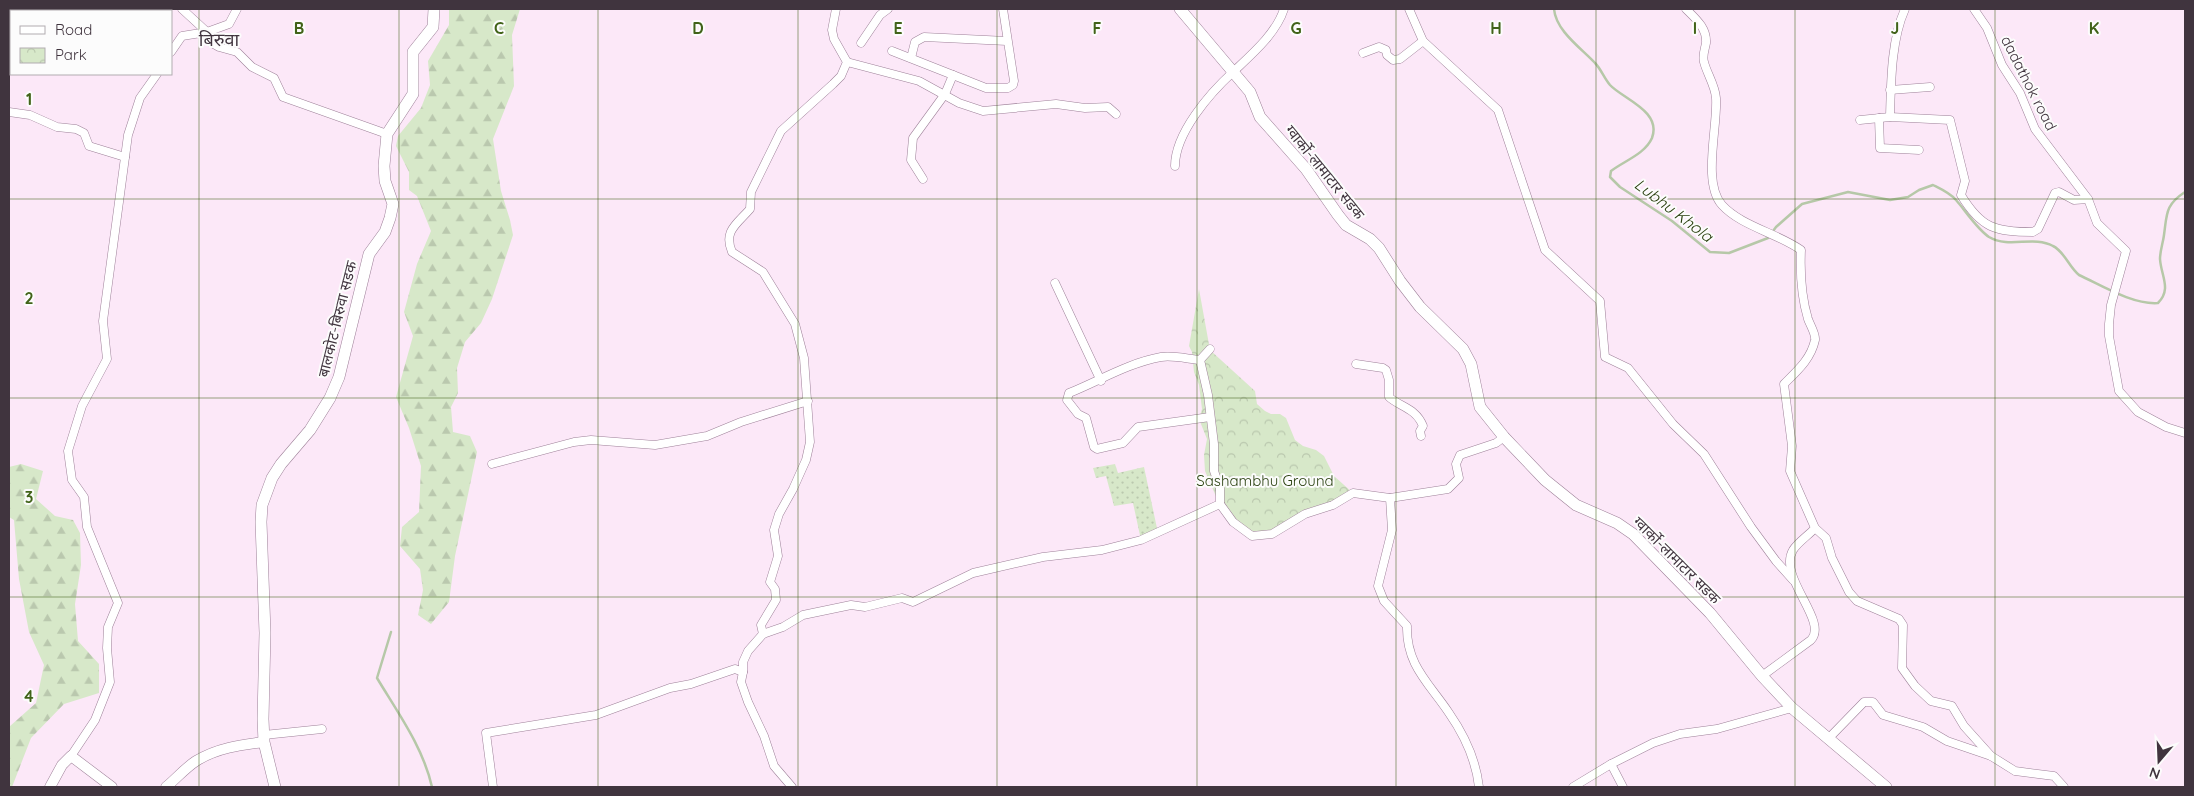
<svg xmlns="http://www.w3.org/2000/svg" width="2194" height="796" font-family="Quicksand,'Noto Sans Devanagari',sans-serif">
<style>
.grass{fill:url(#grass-dots)}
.forest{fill:url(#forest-firs)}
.park{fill:url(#park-crowns)}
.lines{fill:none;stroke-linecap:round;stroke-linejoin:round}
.stream{stroke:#b6c8a8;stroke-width:2.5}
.minor-casing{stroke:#9e8199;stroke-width:9}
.tertiary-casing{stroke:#9e8199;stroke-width:11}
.secondary-casing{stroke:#9e8199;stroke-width:12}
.minor{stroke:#fff;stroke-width:8}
.tertiary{stroke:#fff;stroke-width:10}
.secondary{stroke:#fff;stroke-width:11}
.grid{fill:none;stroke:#416319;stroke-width:1;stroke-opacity:0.55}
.labels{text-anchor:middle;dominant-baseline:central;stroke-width:4;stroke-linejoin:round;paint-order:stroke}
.street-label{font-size:15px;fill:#40343e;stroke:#fcfcfc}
.park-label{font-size:15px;fill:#2b4211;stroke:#fcfcfc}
.water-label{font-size:16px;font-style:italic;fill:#273d0c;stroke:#fcfcfc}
.quarter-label{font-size:18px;fill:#40343e;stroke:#fcfcfc}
.grid-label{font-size:16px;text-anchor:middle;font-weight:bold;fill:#416319;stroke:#fcfcfc;stroke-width:4;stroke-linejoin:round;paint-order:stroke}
</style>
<defs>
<pattern id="grass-dots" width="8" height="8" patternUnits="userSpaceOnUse" patternTransform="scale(1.25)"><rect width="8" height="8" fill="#d7e8c9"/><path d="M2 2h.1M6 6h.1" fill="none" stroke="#bac8ae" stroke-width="1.8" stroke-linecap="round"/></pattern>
<pattern id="forest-firs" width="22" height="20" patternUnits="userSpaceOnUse" patternTransform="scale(1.25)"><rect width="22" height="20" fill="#d7e8c9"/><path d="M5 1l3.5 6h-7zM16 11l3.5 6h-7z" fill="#bac8ae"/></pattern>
<pattern id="park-crowns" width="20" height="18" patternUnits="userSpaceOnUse" patternTransform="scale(1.25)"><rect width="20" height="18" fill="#d7e8c9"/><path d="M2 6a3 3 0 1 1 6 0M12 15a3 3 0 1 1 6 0" fill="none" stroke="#bac8ae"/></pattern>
</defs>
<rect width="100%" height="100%" fill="#fce8f8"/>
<path class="grass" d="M 1115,464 L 1118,473 L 1144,467 L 1158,533 L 1141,540 L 1133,503 L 1114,506 L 1106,476 L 1096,478 L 1093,468 Z"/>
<g class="forest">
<path d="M 449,9 L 520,9 L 512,35 L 514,86 L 493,139 L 501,191 L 510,220 L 513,235 L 492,299 L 481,323 L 465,342 L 457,368 L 458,393 L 451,407 L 453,432 L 470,436 L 477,452 L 455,556 L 449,602 L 431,624 L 418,615 L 423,590 L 420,569 L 400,546 L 402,527 L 419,512 L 421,466 L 409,428 L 396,397 L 413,336 L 404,312 L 417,264 L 431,231 L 417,196 L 409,190 L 409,172 L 396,146 L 398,136 L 421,108 L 430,85 L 428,61 L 449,25 Z"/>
<path d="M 21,464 L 43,471 L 36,499 L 55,516 L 73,520 L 80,533 L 81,565 L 75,604 L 78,641 L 99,664 L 99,693 L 64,704 L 31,738 L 12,787 L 9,787 L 9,727 L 36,703 L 44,665 L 29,632 L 19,579 L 14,520 L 9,517 L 9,467 Z"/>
</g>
<path class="park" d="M 1199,289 L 1210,350 L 1255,391 L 1257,404 L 1265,411 L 1271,414 L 1280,414 L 1286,418 L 1295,440 L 1303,446 L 1316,450 L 1324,456 L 1334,476 L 1353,493 L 1305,514 L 1272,534 L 1252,536 L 1221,508 L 1205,471 L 1204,455 L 1207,439 L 1199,419 L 1202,409 L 1199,385 L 1194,372 L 1192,352 L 1189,346 Z"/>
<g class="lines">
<g class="stream">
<path d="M 1554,9 C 1556,31 1581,48 1595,63 C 1601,69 1604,78 1610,85 C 1623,99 1662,111 1652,138 C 1645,154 1624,161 1611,171 L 1610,177 L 1620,187 L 1672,221 L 1710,252 L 1729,253 L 1768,238 L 1776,227 L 1802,204 L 1848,192 L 1890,200 L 1908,197 L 1919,190 L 1933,185 C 1941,189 1950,193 1956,200 C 1965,210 1977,229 1989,237 C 2010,249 2033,235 2053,246 C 2064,251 2069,267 2079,275 C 2101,285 2133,305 2158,303 C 2172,289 2161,276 2160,259 C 2160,251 2163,243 2164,235 C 2167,214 2165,205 2185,192"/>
<path d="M 391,632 L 377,678 C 398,713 423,747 432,787"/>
</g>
<g class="minor-casing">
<g id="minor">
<path d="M 182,9 L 207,32 L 212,43 L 219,47 L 237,52 L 252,67 L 274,78 L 283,97 L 387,134"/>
<path d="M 1409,9 L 1423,41 L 1498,110 L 1545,250 L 1600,301 L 1605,357 L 1628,368 L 1673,424 L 1704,454 L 1751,527 L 1776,561 L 1793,580"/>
<path d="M 1686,9 C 1696,19 1707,28 1706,43 C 1705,49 1702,56 1704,62 C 1707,74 1715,85 1716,98 C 1718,126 1702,183 1722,205 C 1741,226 1777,233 1801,250 C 1800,273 1801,296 1808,319 C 1810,325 1816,334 1815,340 C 1811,359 1797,371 1784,384 L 1792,446 L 1790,471 L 1815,528 C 1809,535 1798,542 1793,550 C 1777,577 1829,621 1811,640 L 1762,676"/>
<path d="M 1974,9 L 1987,28 L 2002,65 L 2020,93 L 2035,129 L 2088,199 L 2097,223 L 2126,251 L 2111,305 L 2109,324 L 2109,336 L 2119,391 L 2138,412 L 2166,427 L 2185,433"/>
<path d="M 861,43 L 880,15 L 888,9"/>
<path d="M 892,51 L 986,88 L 1008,88 L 1013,85 L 1014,81 L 1003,9"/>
<path d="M 171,52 L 182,36 L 207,32 L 229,24 L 237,9"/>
<path d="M 1363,53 L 1379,47 L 1386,50 L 1387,55 L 1393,60 L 1400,59 L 1423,41"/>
<path d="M 911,58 L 915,42 L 924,37 L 1007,41"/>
<path d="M 847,62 L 919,81 L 959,103 L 983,111 L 1056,104 L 1085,108 L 1108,107 L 1116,114"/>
<path d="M 1890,90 L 1930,87"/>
<path d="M 9,112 L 30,115 L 57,127 L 76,129 L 84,133 L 89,146 L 125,157"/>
<path d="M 1890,117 C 1891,83 1891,40 1905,9"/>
<path d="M 1879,118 L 1880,148 L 1919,150"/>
<path d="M 1860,120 L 1890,117 L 1950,120 L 1965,181 L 1961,195 C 1981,228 1995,232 2033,232 L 2038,229 L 2055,193 L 2059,192 L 2074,200 L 2088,199"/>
<path d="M 1175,166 C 1175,133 1210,93 1233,72 C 1251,55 1276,34 1284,9"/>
<path d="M 923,179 L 911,160 L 913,138 L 945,94 L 953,75"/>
<path d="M 1055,283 L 1101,381"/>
<path d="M 1210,349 L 1200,360 L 1208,395 L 1214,444 L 1214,471 L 1220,488 L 1220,504"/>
<path d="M 1200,360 C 1188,359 1173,355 1161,357 C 1128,363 1099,381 1069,393 L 1067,400 L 1078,414 L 1086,418 L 1094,447 L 1097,449 L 1123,443 L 1138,427 L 1210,417"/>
<path d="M 1356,364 L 1383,368 L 1386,370 L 1389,380 L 1389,397 C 1400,407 1416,408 1423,426 L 1420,431 L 1421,436"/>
<path d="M 492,464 L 574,442 L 591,440 L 655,445 L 707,436 L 741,422 L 808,401"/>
<path d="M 1815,528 L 1826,538 L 1832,558 L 1849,592 L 1857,601 L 1899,619 L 1903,625 L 1902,668 L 1915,686 L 1931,701 L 1952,706 L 1964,726 L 1991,756"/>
<path d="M 763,634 L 761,625 L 776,600 L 775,589 L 770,582 L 778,556 L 774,530 L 779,514 L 793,489 L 806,460 L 810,442 L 804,358 L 795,324 L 763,272 L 732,252 C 723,231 737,224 750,209 L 751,192 L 781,131 L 833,84 L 841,76 L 847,62 L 834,39 L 832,30 L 836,9"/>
<path d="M 743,672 L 741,682 L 748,702 L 764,736 L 774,766 L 792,787"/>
<path d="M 264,735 L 322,729"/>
<path d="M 1828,739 L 1864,702 L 1873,702 L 1883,715 L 1923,727 L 1947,741 L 1991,756 L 2015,771 L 2054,776 L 2064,787"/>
<path d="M 71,756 L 95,720 L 110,682 L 107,648 L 108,627 L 118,603 L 87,527 L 84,497 L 72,480 L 68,451 L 82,406 L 107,359 L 103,321 L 128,135 L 140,98 L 157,74"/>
<path d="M 1611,764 L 1623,787"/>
<path d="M 493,787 L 486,733 L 596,715 L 670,688 L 691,684 L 735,669 L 743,672 L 743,662 L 748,651 L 763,634 L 783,627 L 803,615 L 851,605 L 865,607 L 902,598 L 913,602 L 973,573 L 1043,557 L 1102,550 L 1141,540 L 1220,504 L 1233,522 L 1252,536 L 1272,534 L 1305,514 L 1333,505 L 1353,493 L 1390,498"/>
<path d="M 1479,787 C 1476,760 1465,736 1449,713 C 1429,683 1406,665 1407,626 L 1384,601 L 1378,586 L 1392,530 L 1390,498 L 1448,489 L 1459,478 L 1456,464 L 1460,455 L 1496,443 L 1504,437"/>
<path d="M 1573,787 L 1611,764 L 1653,743 L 1680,734 L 1717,729 L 1792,708"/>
</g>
</g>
<g class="tertiary-casing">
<g id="tertiary">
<path d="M 50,787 L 62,765 L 71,756 L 112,787"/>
<path d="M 166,787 C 176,779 185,768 196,761 C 217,748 240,745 264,742"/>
</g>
</g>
<g class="secondary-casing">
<g id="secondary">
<path d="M 1180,9 L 1250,92 L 1260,117 L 1306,169 L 1338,215 L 1346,225 L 1370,239 L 1379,248 L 1400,281 L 1420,307 L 1463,349 L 1471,364 L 1480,407 L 1504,437 L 1545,480 L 1576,505 L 1617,523 L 1633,534 L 1710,613 L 1762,676 L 1792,708 L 1886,787"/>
<path d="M 275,787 L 264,742 L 263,719 L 265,633 L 261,522 L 262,505 L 272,478 L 281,464 L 310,430 L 330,398 L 339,377 L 369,254 L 385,232 L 390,218 L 393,204 L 385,181 L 384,166 L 387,134 L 413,94 L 413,52 L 433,27 L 434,9"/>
</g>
</g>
<use href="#minor" class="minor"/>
<use href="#tertiary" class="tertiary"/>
<use href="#secondary" class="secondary"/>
</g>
<path class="grid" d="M 199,9 L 199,787M 399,9 L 399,787M 598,9 L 598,787M 798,9 L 798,787M 997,9 L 997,787M 1197,9 L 1197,787M 1396,9 L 1396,787M 1596,9 L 1596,787M 1795,9 L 1795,787M 1995,9 L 1995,787M 9,199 L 2185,199M 9,398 L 2185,398M 9,597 L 2185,597"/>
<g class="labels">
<g class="street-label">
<text transform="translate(2029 83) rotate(63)">dadathok road</text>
<text transform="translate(1325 172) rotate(51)">ग्वार्को-लामाटार सडक</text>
<text transform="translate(337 319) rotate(-76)">बालकोट-बिरुवा सडक</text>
<text transform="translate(1677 560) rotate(45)">ग्वार्को-लामाटार सडक</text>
</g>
<g class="park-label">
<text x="1265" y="480">Sashambhu Ground</text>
</g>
<g class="water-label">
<text transform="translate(1674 210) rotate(37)">Lubhu Khola</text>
</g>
<g class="quarter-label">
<text x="219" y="39">बिरुवा</text>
</g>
</g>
<g class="grid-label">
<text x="299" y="34">B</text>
<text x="499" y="34">C</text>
<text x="698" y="34">D</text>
<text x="898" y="34">E</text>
<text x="1097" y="34">F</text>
<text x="1296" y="34">G</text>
<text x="1496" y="34">H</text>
<text x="1695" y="34">I</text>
<text x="1895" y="34">J</text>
<text x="2094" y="34">K</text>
<text x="29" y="105">1</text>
<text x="29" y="304">2</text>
<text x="29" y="503">3</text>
<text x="29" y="702">4</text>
</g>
<rect width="2194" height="796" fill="none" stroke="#40343e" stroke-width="20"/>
<rect x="10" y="10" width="162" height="65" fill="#fcfcfc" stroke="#b1acb0"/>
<rect x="20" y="26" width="25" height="8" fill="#ffffff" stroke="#b1acb0"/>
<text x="55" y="35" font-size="15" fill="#40343e">Road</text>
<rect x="20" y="48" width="25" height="15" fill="url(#park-crowns)" stroke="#b1acb0"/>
<text x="55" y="60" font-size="15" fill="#40343e">Park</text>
<g transform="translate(2159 761) rotate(199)" stroke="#fcfcfc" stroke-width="4" paint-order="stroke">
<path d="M0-4L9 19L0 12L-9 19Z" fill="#40343e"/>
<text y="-8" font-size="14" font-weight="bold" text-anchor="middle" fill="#40343e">N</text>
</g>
</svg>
